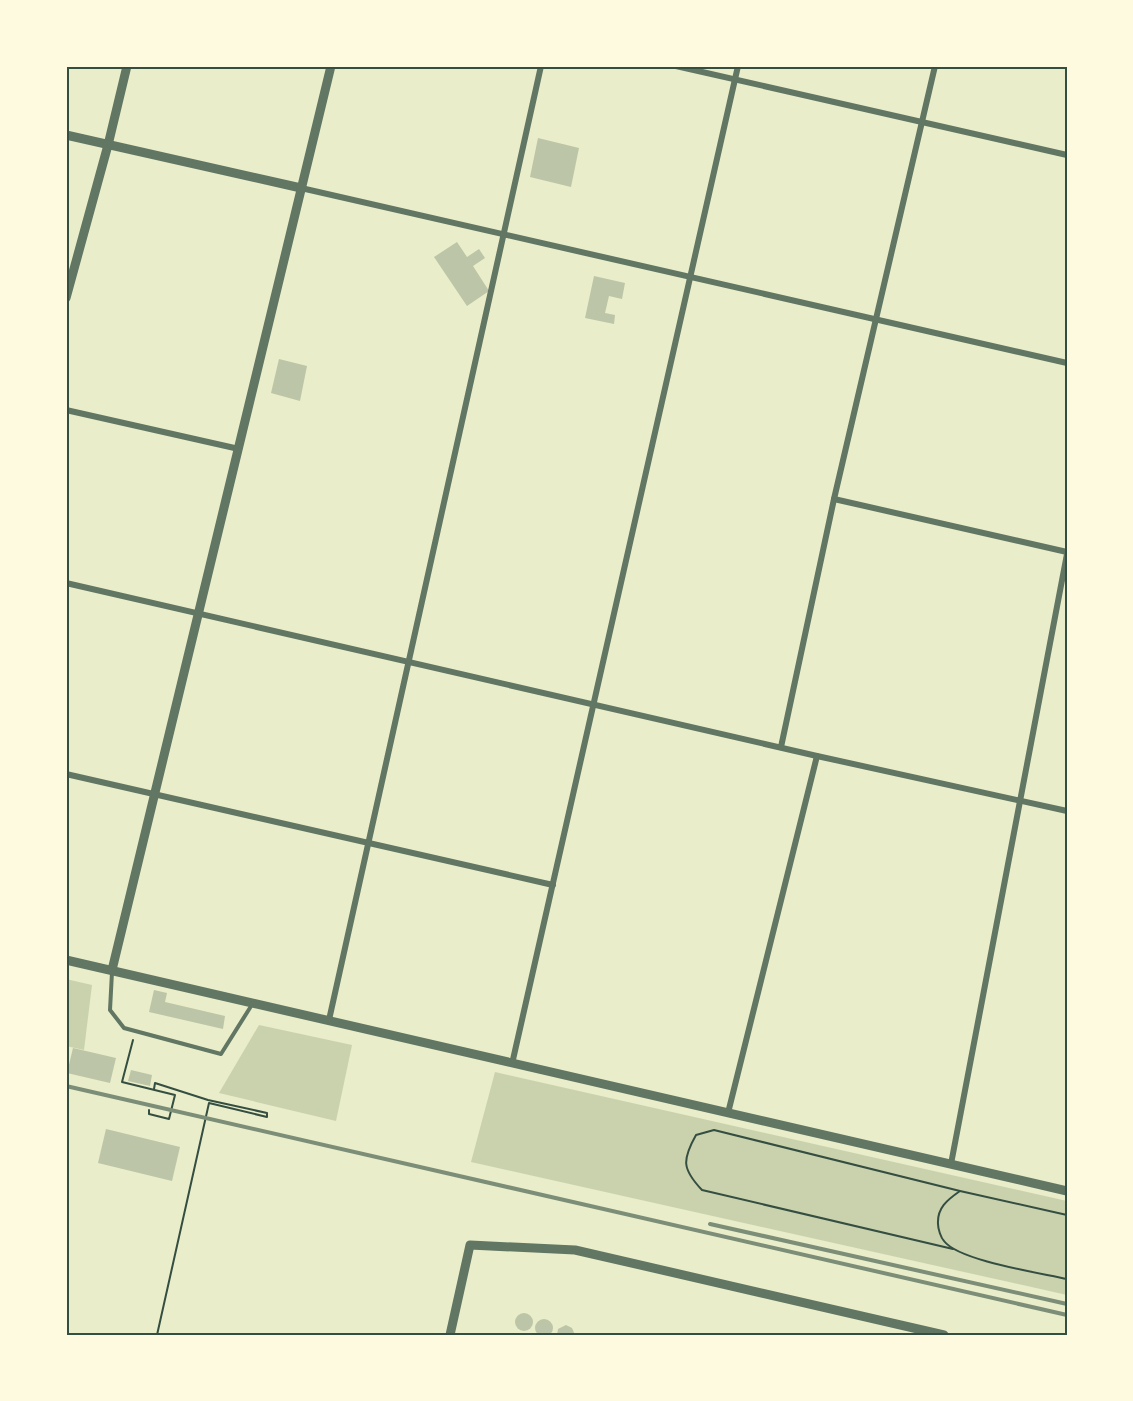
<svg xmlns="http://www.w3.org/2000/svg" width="1133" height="1401" font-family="'Fira Sans',sans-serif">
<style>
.green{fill:#cad2ad}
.building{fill:#bcc5a7}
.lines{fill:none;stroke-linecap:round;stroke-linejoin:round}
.path{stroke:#344e41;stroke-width:2}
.service{stroke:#617663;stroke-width:4}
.minor{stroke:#617663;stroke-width:6}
.tertiary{stroke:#617663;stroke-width:9}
.rail{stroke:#7c8e77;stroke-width:4}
.neatline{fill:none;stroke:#344e41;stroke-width:2}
</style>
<rect width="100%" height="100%" fill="#e9edc9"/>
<g class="green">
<path d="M 66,979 L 92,985 L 84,1050 L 66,1046 Z"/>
<path d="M 259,1025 L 352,1045 L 336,1121 L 219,1093 Z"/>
<path d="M 495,1072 L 1067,1201 L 1067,1295 L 471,1162 Z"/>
</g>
<g class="building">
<path d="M 538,138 L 579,148 L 571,187 L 530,177 Z"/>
<path d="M 457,242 L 467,257 L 479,249 L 485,258 L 473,266 L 489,291 L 467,306 L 434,257 Z"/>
<path d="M 594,276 L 625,283 L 622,299 L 609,296 L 605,313 L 615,315 L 614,324 L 585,318 Z"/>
<path d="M 279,359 L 307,366 L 300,401 L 271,393 Z"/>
<path d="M 154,990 L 167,993 L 165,1002 L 225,1016 L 223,1029 L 149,1012 Z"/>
<path d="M 73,1048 L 116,1058 L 110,1083 L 67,1073 Z"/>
<path d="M 131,1070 L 152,1075 L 150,1086 L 128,1081 Z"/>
<path d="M 106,1129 L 180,1147 L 172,1181 L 98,1163 Z"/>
<circle cx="524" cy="1322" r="9"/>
<circle cx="544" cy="1328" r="9"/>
<path d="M 566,1325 L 572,1328 L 575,1335 L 557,1335 L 558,1329 Z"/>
</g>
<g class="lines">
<g class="path">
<path d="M 133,1040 L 122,1082 L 175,1095 L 169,1119 L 149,1114 L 149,1110"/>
<path d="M 154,1089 L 155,1083 L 208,1100 L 267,1113 L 267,1117 L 209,1103 L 157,1335"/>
<path d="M 960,1191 C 947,1200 937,1208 938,1224 C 938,1229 941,1238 944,1241 C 959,1261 1041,1273 1067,1279"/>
<path d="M 953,1249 L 702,1190 C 682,1169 682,1160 696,1135 L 714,1130 L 960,1191 L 1067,1215"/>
</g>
<path class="service" d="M 112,972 L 110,1010 L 124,1028 L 221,1054 L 253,1003"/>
<g class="minor">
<path d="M 676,66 L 1067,155"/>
<path d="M 301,188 L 1067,363"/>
<path d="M 66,410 L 239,449"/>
<path d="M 834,499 L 1067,552"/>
<path d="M 66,583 L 817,756 L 1067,811"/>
<path d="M 781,747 L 834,499 L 935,66"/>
<path d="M 66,774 L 553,885"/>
<path d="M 329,1020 L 541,66"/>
<path d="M 512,1064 L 738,66"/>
<path d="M 728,1113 L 817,756"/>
<path d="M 951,1164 L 1067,554"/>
</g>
<g class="tertiary">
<path d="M 66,135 L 301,188"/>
<path d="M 66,298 L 108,145 L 127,66"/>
<path d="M 66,960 L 1067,1191"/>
<path d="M 112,970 L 331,66"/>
<path d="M 450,1335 L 470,1245 L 575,1250 L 944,1335"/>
</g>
<g class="rail">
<path d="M 66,1086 L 1067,1315"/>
<path d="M 710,1224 L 1067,1304"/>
</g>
</g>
<rect width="1133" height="1401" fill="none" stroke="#fefae0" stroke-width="135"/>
<rect x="68" y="68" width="998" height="1266" class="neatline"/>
</svg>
